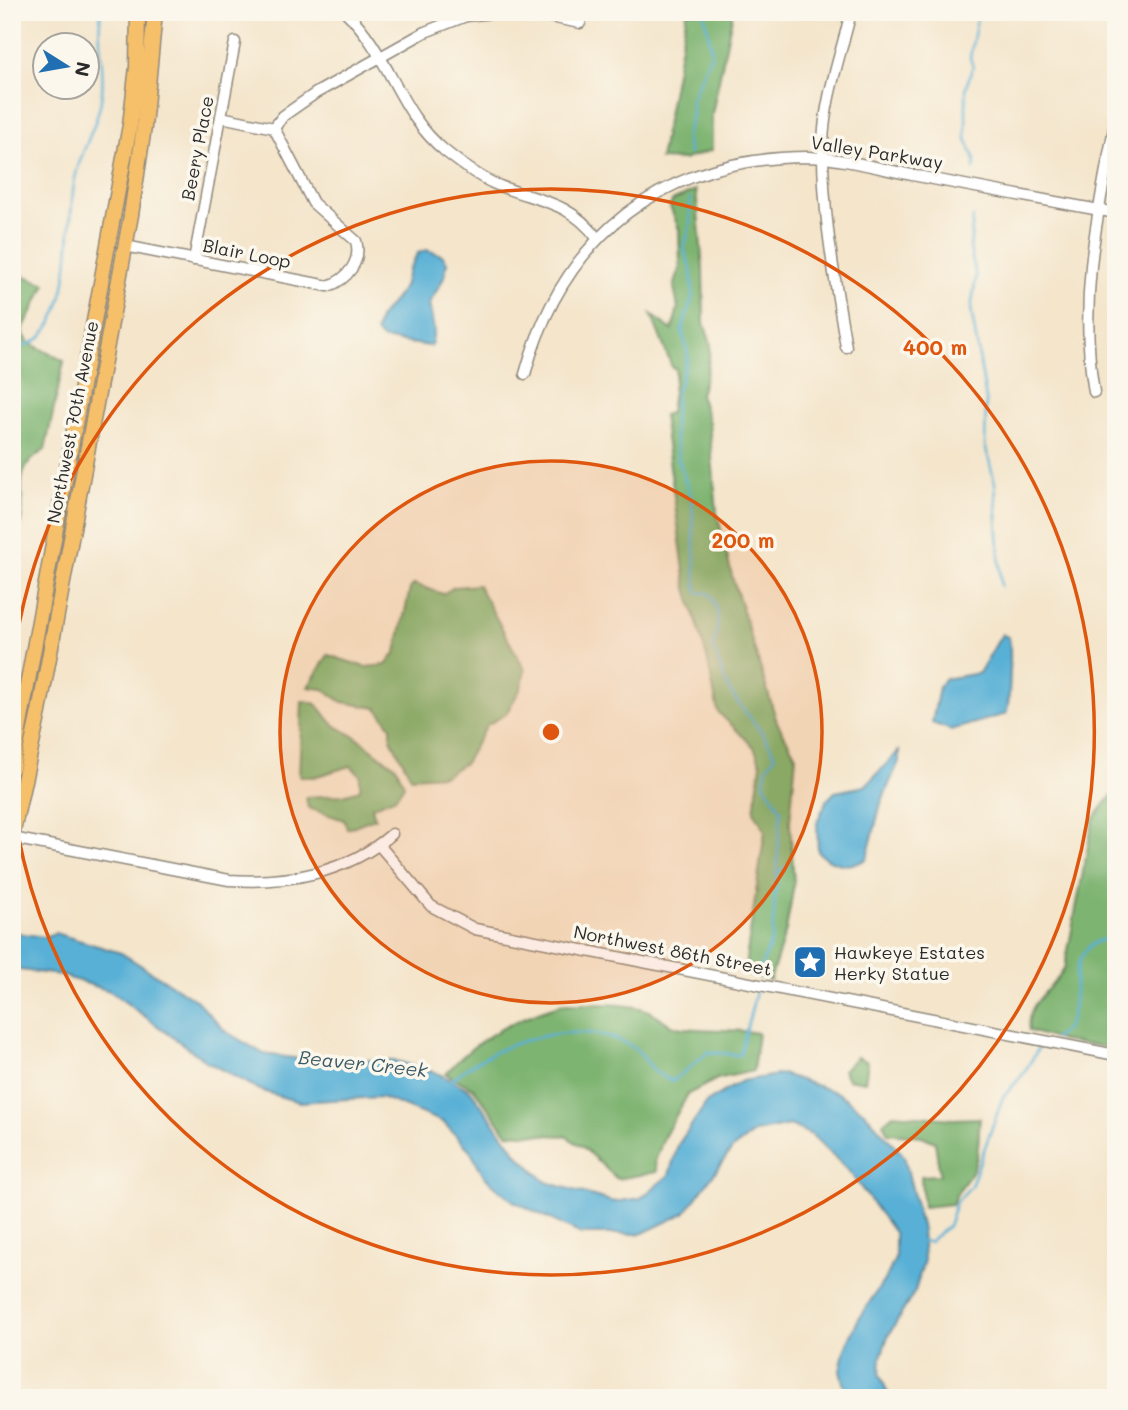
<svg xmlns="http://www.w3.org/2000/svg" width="1128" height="1410" font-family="Mali,sans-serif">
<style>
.forest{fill:#7eb471;stroke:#54704e;stroke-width:2}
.water{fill:#59b0d6;stroke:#426e80;stroke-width:2}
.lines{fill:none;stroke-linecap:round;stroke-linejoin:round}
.stream{stroke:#59b0d6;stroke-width:2.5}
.minor-casing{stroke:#90887b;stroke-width:13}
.major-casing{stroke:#90887b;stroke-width:17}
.minor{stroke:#fff;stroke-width:10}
.major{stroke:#f6c06b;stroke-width:14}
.ring{fill:none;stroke:#df570e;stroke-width:3.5}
.labels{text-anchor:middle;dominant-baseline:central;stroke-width:7;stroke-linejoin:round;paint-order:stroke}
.street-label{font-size:18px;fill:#2b2b2b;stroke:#fbf7ec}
.poi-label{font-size:18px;fill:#2b2b2b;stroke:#fbf7ec;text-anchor:start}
.water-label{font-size:19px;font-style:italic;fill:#3b5a67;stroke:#fbf7ec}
.centre{fill:#df570e;stroke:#fbf7ec;stroke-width:3.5}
.ring-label{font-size:21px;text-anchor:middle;font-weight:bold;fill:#df570e;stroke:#fbf7ec;stroke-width:7;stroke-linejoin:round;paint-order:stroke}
</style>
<rect width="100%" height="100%" fill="#fbf7ec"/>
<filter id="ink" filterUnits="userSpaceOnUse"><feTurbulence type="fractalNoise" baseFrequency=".0143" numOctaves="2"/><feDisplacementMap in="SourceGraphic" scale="14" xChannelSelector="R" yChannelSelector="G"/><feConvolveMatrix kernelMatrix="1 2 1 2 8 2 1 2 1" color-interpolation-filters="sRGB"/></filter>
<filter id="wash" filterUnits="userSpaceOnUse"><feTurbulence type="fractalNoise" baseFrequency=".00686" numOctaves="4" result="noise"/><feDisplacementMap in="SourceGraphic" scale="28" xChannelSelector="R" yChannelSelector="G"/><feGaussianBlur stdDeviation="1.57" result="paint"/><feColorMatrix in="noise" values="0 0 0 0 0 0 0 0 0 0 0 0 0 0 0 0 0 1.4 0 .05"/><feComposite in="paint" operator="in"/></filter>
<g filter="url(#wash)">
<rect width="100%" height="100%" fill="#f4e5cb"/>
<g class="forest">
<path d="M 687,12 L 733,12 L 712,114 L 712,150 L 683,160 L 660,159 Z"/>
<path d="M 696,190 L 703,269 L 704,323 L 711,344 L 707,372 L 700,394 L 709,423 L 717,513 L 732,576 L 777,722 L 796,756 L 790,822 L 794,884 L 786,930 L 770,980 L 744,974 L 765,831 L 754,811 L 761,764 L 754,747 L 718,712 L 707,658 L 686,585 L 663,415 L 670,413 L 676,369 L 672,367 L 651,314 L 672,330 L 678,308 L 674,287 L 680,267 L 679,229 L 670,207 L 672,201 Z"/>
<path d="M 14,272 L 46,284 L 22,331 L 29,343 L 64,361 L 45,450 C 0,476 39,506 12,540 Z"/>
<path d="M 414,584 L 443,594 L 454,587 L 478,585 L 525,670 L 521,688 L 506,714 L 487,725 L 465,763 L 445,775 L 411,777 L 391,739 L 391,727 L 377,708 L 342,702 L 323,689 L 308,687 L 328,655 L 365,667 L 386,665 L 396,652 L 410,589 Z"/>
<path d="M 302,701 C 320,701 321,711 331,722 C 338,730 352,733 360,740 C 373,749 382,759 396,766 L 404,785 L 396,797 L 372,807 L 375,818 L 347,829 L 344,820 L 308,808 L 306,797 L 343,795 L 360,790 L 360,775 L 351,766 L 314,777 L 299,776 Z"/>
<path d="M 1116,790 L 1116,1040 L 1106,1047 L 1062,1041 L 1029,1031 C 1024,1001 1055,990 1065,966 L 1093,820 Z"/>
<path d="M 562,1004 C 589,1005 624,1001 649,1011 C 662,1017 668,1027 683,1028 C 709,1031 732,1028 758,1033 L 753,1071 L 717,1079 L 688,1094 L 664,1137 L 655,1162 L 657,1172 L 617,1179 L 583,1147 L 565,1136 L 507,1133 L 473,1088 L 446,1074 C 475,1038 519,1017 562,1004 Z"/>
<path d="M 857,1057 L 868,1062 L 865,1082 L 848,1079 L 843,1070 Z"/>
<path d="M 893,1114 L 953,1119 L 980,1118 C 978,1135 980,1161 970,1175 C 961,1187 959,1189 952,1204 L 923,1207 L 921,1176 L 940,1175 L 935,1142 L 922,1136 L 888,1133 L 883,1123 Z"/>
</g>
<g class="water">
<path d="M 426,250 L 442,255 L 447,262 L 445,276 L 429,304 L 434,330 L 431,346 L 382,339 L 376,332 L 379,319 L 404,287 L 408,271 L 418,253 Z"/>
<path d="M 1002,634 L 1009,638 C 1011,648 1010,707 1006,714 L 951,730 L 932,723 L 939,687 L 944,679 L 979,673 Z"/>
<path d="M 899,751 L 899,761 L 881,803 L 867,858 C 852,870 831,864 818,852 L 817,822 L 827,800 L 835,792 L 865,786 Z"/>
<path d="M 12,932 L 43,937 L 55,933 L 121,953 L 196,1000 L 225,1031 L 264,1054 L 308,1060 L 393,1060 L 435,1072 L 470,1090 L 518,1155 L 546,1182 L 614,1202 L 641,1198 L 669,1175 L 678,1145 L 707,1102 L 742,1081 L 783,1074 L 838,1093 L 864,1112 L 904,1156 L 922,1230 L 924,1260 L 915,1291 L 888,1336 L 881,1357 L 880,1375 L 890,1398 L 847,1398 L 840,1371 L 844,1351 L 858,1320 L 888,1274 L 895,1259 L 895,1234 L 848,1170 L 812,1135 L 790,1125 L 755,1132 L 732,1149 L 685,1213 L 641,1234 L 581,1234 L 513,1201 L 485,1177 L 469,1149 L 443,1122 L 381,1097 L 299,1102 L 262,1091 L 207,1062 L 110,991 L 60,975 L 12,969 Z"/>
</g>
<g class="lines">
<g class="stream">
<path d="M 689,154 L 686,135 L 692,115 L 691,101 L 712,52 L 704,12"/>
<path d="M 974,169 L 975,160 L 966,139 L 966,87 L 973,66 L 970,58 L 978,12"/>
<path d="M 690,198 L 690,224 L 684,249 L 691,269 L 693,295 L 682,330 L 688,356 L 676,394 L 674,429 L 678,458 L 692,501 L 696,588 L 699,593 L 709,593 C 722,612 718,627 713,648 C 720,661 721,676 729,689 C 743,713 764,729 775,756 L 766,769 L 764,783 L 781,810 L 772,939 L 757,977"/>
<path d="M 973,218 L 970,248 L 976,277 L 971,309 L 986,399 L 985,445 L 995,483 L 1001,586"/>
<path d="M 12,351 C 21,346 34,344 41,337 C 76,300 66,224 75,178 C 81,149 100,122 102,92 C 105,64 96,40 101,12"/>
<path d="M 776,874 L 788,865"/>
<path d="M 1054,1039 C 1089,1020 1062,968 1090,946 C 1097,940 1108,938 1116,935"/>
<path d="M 450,1082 C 491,1043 576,1016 629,1045 C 650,1056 644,1071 673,1081 L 708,1052 L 740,1055 L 756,992"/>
<path d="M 920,1241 L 929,1242 L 948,1226 L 956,1202 L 971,1186 L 1003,1097 L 1024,1073 L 1041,1044"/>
</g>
</g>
</g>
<g filter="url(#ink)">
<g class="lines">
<g class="minor-casing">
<g id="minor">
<path d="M 346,12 C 390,54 398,113 445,151 C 460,163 477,176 495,184 C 534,201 568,199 597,238"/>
<path d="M 525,12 L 580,23 L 583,12"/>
<path d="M 274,128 L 283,116 L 316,93 L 425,32 L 466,16 L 501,12"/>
<path d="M 125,246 L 328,286 C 347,280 362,261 356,241 L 313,203 L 274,128 L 221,117"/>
<path d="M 194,260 L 235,42"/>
<path d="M 846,347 C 835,279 822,213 823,144 C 824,100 841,54 851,12"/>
<path d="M 525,374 C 563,235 664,157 808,157 C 842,158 878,168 912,175 C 980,188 1048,201 1116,213"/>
<path d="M 1094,392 C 1078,297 1098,211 1116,118"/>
<path d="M 12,838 L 229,880 C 287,884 347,873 392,834"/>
<path d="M 379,845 L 431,906 L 475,929 L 1116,1055"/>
</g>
</g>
<g class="major-casing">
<g id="major">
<path d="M 12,768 L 130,125 L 137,67 L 138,12"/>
<path d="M 12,836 L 39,712 L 131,215 L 144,127 L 155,12"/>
</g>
</g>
<use href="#minor" class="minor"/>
<use href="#major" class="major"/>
</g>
</g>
<circle cx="551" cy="732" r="271" fill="#df570e" fill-opacity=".12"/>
<g class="ring">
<circle cx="551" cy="732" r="271"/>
<path d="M13 661A543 543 0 1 1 13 803"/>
</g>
<defs>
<g id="sight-square" transform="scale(1.75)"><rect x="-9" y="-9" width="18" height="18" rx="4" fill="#1f6fb2" stroke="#fbf7ec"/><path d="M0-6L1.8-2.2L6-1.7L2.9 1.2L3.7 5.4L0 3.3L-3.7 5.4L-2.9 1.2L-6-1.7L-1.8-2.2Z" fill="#fff"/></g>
</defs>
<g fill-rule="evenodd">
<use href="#sight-square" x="810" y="962"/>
</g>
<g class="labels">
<g class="street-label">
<text transform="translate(197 148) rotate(-79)">Beery Place</text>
<text transform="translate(877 152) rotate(9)">Valley Parkway</text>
<text transform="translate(247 253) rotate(11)">Blair Loop</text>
<text transform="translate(72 422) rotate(-79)">Northwest 70th Avenue</text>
<text transform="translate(673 950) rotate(11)">Northwest 86th Street</text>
</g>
<g class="poi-label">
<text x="834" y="952">Hawkeye Estates<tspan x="834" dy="21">Herky Statue</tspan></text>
</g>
<g class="water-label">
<text transform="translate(363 1063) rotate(6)">Beaver Creek</text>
</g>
</g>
<circle cx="551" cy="732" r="10" class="centre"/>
<g class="ring-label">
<text x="935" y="355">400 m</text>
<text x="743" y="548">200 m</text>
</g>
<rect width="1128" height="1410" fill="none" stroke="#fbf7ec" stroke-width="42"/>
<g transform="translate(66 66) rotate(101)"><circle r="33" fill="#fbf7ec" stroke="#a8a59f" stroke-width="2"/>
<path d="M0-5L12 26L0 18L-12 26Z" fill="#1f6fb2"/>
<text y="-10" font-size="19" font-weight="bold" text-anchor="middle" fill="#2b2b2b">N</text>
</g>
</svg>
